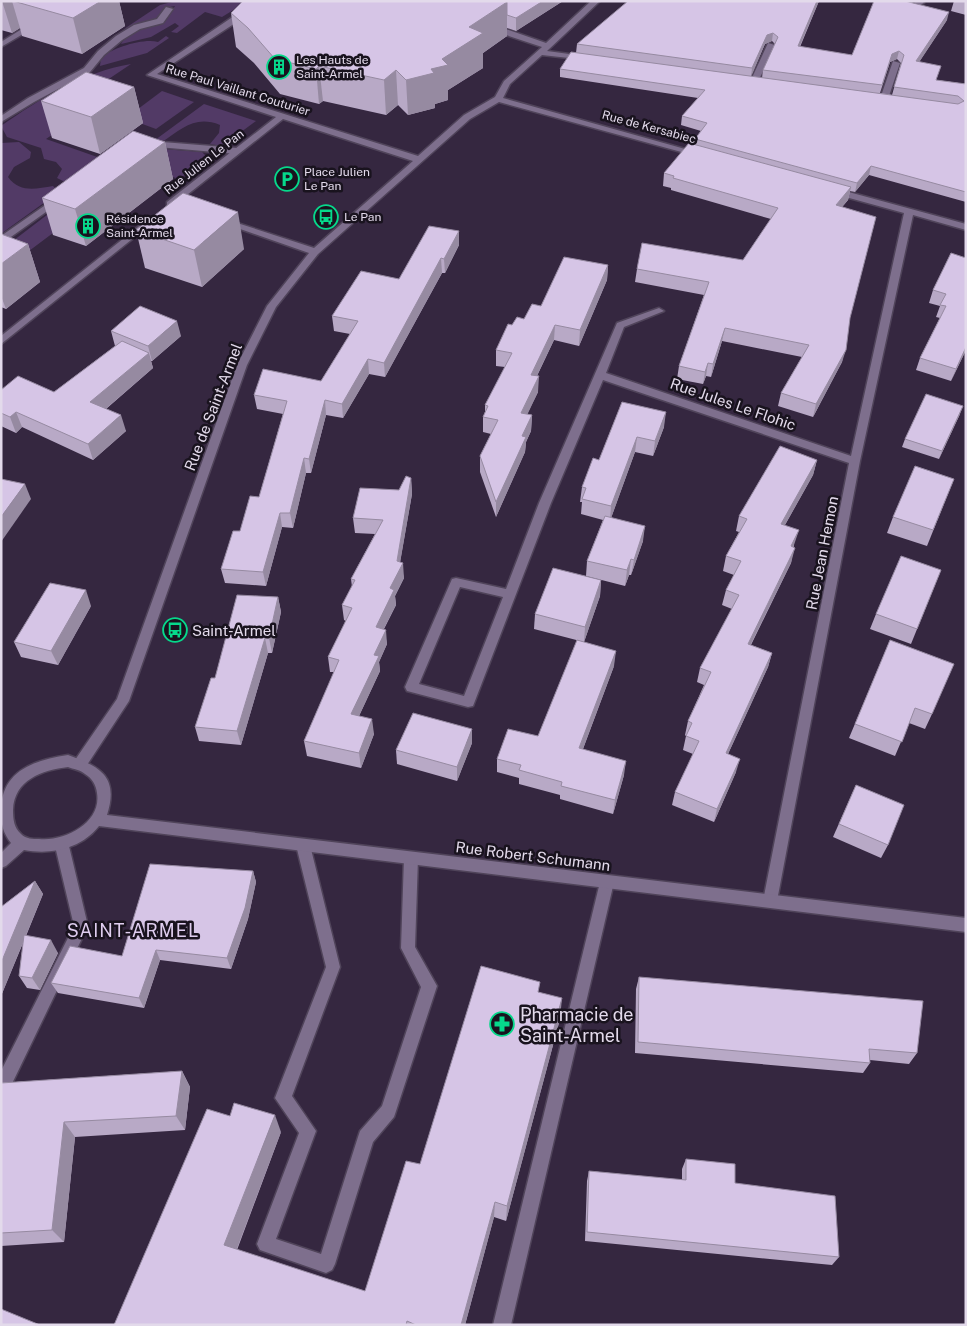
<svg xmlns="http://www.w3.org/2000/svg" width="967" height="1326" font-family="'Public Sans',sans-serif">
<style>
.green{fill:#523a66}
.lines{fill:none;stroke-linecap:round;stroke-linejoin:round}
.service-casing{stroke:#50445a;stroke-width:3}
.minor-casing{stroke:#50445a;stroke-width:3}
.tertiary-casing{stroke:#50445a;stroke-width:3}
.service{fill:#7e6f8d;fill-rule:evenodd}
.minor{fill:#7e6f8d;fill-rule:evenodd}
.tertiary{fill:#7e6f8d;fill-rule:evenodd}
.wall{fill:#b8a9c6;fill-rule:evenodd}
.shaded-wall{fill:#968aa1}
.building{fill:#d6c5e6;stroke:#968aa1}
.labels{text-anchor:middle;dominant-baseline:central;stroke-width:5;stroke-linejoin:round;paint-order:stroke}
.far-poi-label{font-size:12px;fill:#e3daeb;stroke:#19131e;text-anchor:start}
.far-street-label{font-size:12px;fill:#e3daeb;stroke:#19131e}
.street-label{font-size:15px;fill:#e3daeb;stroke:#19131e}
.poi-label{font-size:15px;fill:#e3daeb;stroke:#19131e;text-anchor:start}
.quarter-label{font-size:18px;letter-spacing:1px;fill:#dfcdef;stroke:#19131e}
.near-poi-label{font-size:18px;fill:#e3daeb;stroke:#19131e;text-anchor:start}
</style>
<rect width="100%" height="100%" fill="#352740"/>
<g class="green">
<path d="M 176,1 L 298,1 L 235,9 L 222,17 L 205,12 L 177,33 L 171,32 L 179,26 L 175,23 L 151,37 L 121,44 C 130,29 150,26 165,21 L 175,6 L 165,8 L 155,20 L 124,29 L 160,5 Z"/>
<path d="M 166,36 L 169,38 L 147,53 L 100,66 L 101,58 C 112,48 143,38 158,42 Z"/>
<path d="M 131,64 L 76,101 L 91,108 L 46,139 L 103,159 L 69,184 L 57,178 L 62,169 L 56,162 L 44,159 L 41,148 L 7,137 L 1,126 C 41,98 83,72 131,64 Z"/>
<path d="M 162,91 L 194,102 L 156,129 L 126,118 Z"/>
<path d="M 204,104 L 256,121 L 222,146 L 210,144 L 219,133 L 220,125 C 195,115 182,129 162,142 L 155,140 Z"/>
<path d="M 19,142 L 31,152 L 30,158 L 14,167 L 8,177 C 20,193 35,189 53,186 L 59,192 L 2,233 L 1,143 Z"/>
<path d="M 136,147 L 202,152 L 207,157 L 175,183 L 172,182 L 176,178 L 141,167 L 1,272 L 1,250 Z"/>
</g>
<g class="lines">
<g class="service-casing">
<g id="service">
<path d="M 166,7 L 173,9 L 163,23 L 140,29 L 122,40 L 104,55 L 90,72 L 34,102 L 1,122 L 1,116 L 28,98 L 84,68 L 98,51 L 116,36 L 134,25 L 157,19 Z"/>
<path d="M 150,141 L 237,148 L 241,151 L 237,154 L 147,146 L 146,144 Z"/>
<path d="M 57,197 L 61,200 L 60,202 L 1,244 L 1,236 Z"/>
<path d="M 303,839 L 308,841 L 310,845 L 340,967 L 292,1096 L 316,1131 L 276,1239 L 321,1254 L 358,1137 L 360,1131 L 382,1106 L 421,987 L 401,948 L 404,858 L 406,854 L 411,852 L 416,854 L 418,858 L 415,947 L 437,986 L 396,1111 L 394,1117 L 373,1142 L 335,1264 L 332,1270 L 326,1273 L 260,1250 L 257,1244 L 299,1133 L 275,1098 L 326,967 L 296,845 L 298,841 Z"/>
<path d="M 607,876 L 612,878 L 614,882 L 511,1325 L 493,1325 L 600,882 L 602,878 Z"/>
</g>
</g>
<g class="minor-casing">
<g id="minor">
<path d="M 591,1 L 600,1 L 547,51 L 584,56 L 587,56 L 587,60 L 542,55 L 510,84 L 503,98 L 703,154 L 696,156 L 499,102 L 470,119 L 318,254 L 276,307 L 247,365 L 129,701 L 85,768 L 80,770 L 75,768 L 73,764 L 75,760 L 117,699 L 237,365 L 267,306 L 309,253 L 220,222 L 222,220 L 228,220 L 314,248 L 413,161 L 283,119 L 173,206 L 167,206 L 167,202 L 276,117 L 147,75 L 237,14 L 243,14 L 243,18 L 157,74 L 418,156 L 464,115 L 495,97 L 504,81 L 542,47 L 488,29 L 488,25 L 494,25 L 546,43 Z"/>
<path d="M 911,1 L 922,1 L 924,3 L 920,5 Z"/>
<path d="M 33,22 L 40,24 L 1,47 L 1,42 Z"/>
<path d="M 768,43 L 775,45 L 758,82 L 751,84 L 750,82 Z"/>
<path d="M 893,61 L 900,63 L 888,99 L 881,101 L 880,99 Z"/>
<path d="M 834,188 L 966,224 L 966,230 L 913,215 L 860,461 L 777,901 L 775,906 L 770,907 L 765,906 L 763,901 L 849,463 L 603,380 L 551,503 L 473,706 L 468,707 L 411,692 L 407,691 L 405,687 L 452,579 L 456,578 L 506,589 L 539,503 L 617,323 L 659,308 L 664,311 L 624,327 L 606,373 L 851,456 L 904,213 L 831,193 L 831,189 ZM 460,587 L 503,597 L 464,696 L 419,684 Z"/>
<path d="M 148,219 L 153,222 L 151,224 L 1,344 L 1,336 Z"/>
<path d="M 62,840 L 67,842 L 69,846 L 88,926 L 7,1094 L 1,1096 L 1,1071 L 74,926 L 55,846 L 57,842 Z"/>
</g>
</g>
<g class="tertiary-casing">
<path id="tertiary" d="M 68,755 C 101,767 119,777 107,815 L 966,918 L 966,932 L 99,826 C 81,849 51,855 24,850 L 6,866 L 1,868 L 1,853 L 11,843 C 3,833 1,824 1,811 C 1,771 34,760 68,755 ZM 68,767 C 73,769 81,770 85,774 C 92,778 96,785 97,793 C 102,823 64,842 39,839 C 33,839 26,839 21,834 C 14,828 13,819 13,810 C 14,780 42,770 68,767 Z"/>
</g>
<use href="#service" class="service"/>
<use href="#minor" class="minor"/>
<use href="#tertiary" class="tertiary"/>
</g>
<g class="wall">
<path d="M 1,1 L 119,1 L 125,26 L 82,54 L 22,36 L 20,28 L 12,33 L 1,30 Z"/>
<path d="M 243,1 L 563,1 L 516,31 L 507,28 L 507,36 L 483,53 L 483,68 L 448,90 L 448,100 L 435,104 L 435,108 L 408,115 L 398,105 L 386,115 L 323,101 L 319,104 L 280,94 L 254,63 L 236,47 L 231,13 Z"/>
<path d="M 819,1 L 800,47 L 852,55 L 947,20 L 919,62 L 937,80 L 966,84 L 966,202 L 869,175 L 855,192 L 850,191 L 848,200 L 842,207 L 850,318 L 842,362 L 813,417 L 778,406 L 781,393 L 802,357 L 722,341 L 711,377 L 706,376 L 703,384 L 677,379 L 679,366 L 704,295 L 635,282 L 637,269 L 743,260 L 771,219 L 671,190 L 671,188 L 663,186 L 664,173 L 694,144 L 695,139 L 701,131 L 681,125 L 682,116 L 698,98 L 560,77 L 560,69 L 576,53 L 577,44 ZM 772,41 L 775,44 L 763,70 L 762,78 L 751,76 L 765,44 ZM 897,59 L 901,63 L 892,95 L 880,93 L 890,62 Z"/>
<path d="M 954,1 L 966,1 L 966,15 L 951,11 Z"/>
<path d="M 134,87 L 143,123 L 100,154 L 52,138 L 41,101 Z"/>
<path d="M 165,142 L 173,179 L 86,246 L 53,235 L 42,198 Z"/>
<path d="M 136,230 L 244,249 L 202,287 L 145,268 Z"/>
<path d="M 459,231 L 459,245 L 445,273 L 442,273 L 385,377 L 369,374 L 343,418 L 326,415 L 311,473 L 306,473 L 293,528 L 282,527 L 266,586 L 225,583 L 221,569 L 259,497 L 283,414 L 257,409 L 254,395 L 321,381 L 350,334 L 334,331 L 332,316 L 399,279 Z"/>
<path d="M 1,234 L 28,244 L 40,282 L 6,309 L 1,307 Z"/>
<path d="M 951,253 L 966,350 L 951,381 L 916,370 L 920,358 L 940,318 L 936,317 L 940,306 L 929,303 L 933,290 Z"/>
<path d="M 608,265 L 607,280 L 579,346 L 554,340 L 537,376 L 538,392 L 527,414 L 532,415 L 531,431 L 526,442 L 525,452 L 496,517 L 480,472 L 480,456 L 491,434 L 483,432 L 483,417 L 485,412 L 485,405 L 505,367 L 496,366 L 496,350 L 512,325 L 524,319 L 541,306 Z"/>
<path d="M 111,331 L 181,336 L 152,361 L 151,361 L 153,368 L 106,409 L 126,431 L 93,460 L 22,427 L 16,433 L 1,426 L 1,390 L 54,392 L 115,346 Z"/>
<path d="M 622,402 L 664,427 L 653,456 L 635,452 L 611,518 L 643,541 L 631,575 L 629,575 L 625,586 L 586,576 L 587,561 L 603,520 L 581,514 L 582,502 L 580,502 L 582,487 L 599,460 Z"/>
<path d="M 960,414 L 939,459 L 902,447 L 905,439 Z"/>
<path d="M 817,460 L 813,475 L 785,525 L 794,545 L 791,563 L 751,645 L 772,653 L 768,667 L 728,754 L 736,772 L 714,822 L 672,805 L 675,792 L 693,754 L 683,750 L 686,736 L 685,735 L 688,721 L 704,685 L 697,682 L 700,668 L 732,609 L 722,605 L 726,590 L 734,575 L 723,571 L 726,556 L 739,532 L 736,531 L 739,516 Z"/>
<path d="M 411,478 L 412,494 L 400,562 L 404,578 L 395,596 L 396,605 L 384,629 L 387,644 L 379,662 L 380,671 L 359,716 L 374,734 L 361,768 L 307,756 L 304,741 L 334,672 L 330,672 L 328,657 L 346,621 L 344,620 L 342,605 L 352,587 L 351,579 L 375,534 L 355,533 L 353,518 L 399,490 Z"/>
<path d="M 954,479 L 927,546 L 887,533 L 893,517 Z"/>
<path d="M 941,570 L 911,644 L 870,629 L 876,614 Z"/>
<path d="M 601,580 L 600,596 L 584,642 L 534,629 L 535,614 Z"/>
<path d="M 278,597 L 281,612 L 272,653 L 268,653 L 241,745 L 199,741 L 195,727 L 215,678 Z"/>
<path d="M 91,606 L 58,665 L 21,657 L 14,642 Z"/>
<path d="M 890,640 L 932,714 L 925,729 L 909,723 L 895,756 L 849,738 Z"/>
<path d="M 614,666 L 583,749 L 624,775 L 613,814 L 560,799 L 560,795 L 519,784 L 519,778 L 497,772 L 497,759 L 538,736 Z"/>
<path d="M 472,743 L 457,781 L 397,764 L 396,750 Z"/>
<path d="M 856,785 L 888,845 L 881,858 L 833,837 Z"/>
<path d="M 253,871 L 256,882 L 248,919 L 231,969 L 160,960 L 144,1008 L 58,993 L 51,983 L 122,956 Z"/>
<path d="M 35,881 L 43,894 L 26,936 L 58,953 L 40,990 L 27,988 L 19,976 L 23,943 L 1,996 L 1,907 Z"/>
<path d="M 639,977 L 917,1053 L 909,1064 L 870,1060 L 870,1063 L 863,1073 L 635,1053 L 636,989 Z"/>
<path d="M 540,992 L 560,1019 L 506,1221 L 494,1217 L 465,1325 L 114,1325 L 281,1132 L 237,1250 L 365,1291 L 420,1164 Z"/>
<path d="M 182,1071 L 190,1087 L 185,1130 L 75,1137 L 64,1242 L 1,1246 L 1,1083 Z"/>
<path d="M 686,1159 L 735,1183 L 839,1257 L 832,1265 L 585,1241 L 587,1181 L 589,1171 L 682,1180 L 682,1169 Z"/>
</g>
<g class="shaded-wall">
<path d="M 2,1 L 12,1 L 20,28 L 12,33 Z"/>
<path d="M 101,1 L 119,1 L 125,26 L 82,54 L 73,18 Z"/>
<path d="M 543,1 L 563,1 L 516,31 L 516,18 Z"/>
<path d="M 817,1 L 819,1 L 796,55 L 798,46 Z"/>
<path d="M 507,2 L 507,36 L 483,53 L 483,68 L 448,90 L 448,100 L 435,104 L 435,108 L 408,115 L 406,80 L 431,69 L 442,59 L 469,27 Z"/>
<path d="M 949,12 L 947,20 L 914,70 L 916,61 Z"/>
<path d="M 773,33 L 772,41 L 765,44 L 751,77 L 752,68 L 767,35 Z"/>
<path d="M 899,51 L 897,59 L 890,62 L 880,94 L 892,54 Z"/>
<path d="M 319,66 L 323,101 L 319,104 L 316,69 Z"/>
<path d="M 396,70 L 398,105 L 386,115 L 384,80 Z"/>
<path d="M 134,87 L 143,123 L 100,154 L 91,117 Z"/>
<path d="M 165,142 L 173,179 L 86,246 L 75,209 Z"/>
<path d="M 871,166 L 869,175 L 855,192 L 857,183 Z"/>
<path d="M 851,187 L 848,200 L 833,218 L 836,205 Z"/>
<path d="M 238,212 L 244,249 L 202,287 L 194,250 Z"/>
<path d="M 459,231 L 459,245 L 445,273 L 444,259 Z"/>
<path d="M 28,244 L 40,282 L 6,309 L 1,296 L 1,264 Z"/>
<path d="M 441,258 L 442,273 L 385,377 L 384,363 Z"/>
<path d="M 608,265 L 607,280 L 579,346 L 580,330 Z"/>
<path d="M 177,321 L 181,336 L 152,361 L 148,346 Z"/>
<path d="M 555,325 L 554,340 L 530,390 L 531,375 Z"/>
<path d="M 725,328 L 722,341 L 711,377 L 713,364 Z"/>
<path d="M 966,347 L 966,350 L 951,381 L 956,369 Z"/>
<path d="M 846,350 L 842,362 L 813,417 L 816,404 Z"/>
<path d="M 149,353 L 153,368 L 95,418 L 90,402 Z"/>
<path d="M 368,359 L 369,374 L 343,418 L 342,404 Z"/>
<path d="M 708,363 L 706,376 L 703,384 L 705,372 Z"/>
<path d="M 539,376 L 538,392 L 521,428 L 521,413 Z"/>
<path d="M 325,400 L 326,415 L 311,473 L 309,459 Z"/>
<path d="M 963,406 L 960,414 L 939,459 L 942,451 Z"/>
<path d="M 16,412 L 22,427 L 16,433 L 10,417 Z"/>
<path d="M 666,412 L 664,427 L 653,456 L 655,441 Z"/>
<path d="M 121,415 L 126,431 L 93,460 L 88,444 Z"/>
<path d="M 532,415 L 531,431 L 526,442 L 525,452 L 496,517 L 496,502 L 522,436 Z"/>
<path d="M 637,437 L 635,452 L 610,521 L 611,506 Z"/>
<path d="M 304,458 L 306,473 L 293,528 L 290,513 Z"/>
<path d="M 817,460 L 813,475 L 777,539 L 781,524 Z"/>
<path d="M 411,478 L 412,494 L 399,569 L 403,563 L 404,578 L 395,596 L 396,605 L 377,642 L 376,627 L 397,561 Z"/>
<path d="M 25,484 L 31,499 L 1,542 L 1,517 Z"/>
<path d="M 280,513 L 282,527 L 266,586 L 263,572 Z"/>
<path d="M 645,526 L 643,541 L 631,575 L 634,560 Z"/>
<path d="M 799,530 L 794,545 L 787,561 L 791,546 Z"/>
<path d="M 795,548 L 791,563 L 744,658 L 748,644 Z"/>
<path d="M 631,559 L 629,575 L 625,586 L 627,570 Z"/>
<path d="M 601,580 L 600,596 L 584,642 L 585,627 Z"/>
<path d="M 86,590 L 91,606 L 58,665 L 51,651 Z"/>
<path d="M 278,597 L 281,612 L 272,653 L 269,638 Z"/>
<path d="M 386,630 L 387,644 L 379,662 L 380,671 L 353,729 L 351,714 L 374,655 Z"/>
<path d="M 265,638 L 268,653 L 241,745 L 237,731 Z"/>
<path d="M 616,651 L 614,666 L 578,762 L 579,748 Z"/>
<path d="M 772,653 L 768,667 L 722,767 L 726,753 Z"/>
<path d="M 372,719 L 374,734 L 361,768 L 359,753 Z"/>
<path d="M 472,729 L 472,743 L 457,781 L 457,767 Z"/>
<path d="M 740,759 L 736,772 L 714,822 L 717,809 Z"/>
<path d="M 626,761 L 624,775 L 613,814 L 615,800 Z"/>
<path d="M 253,871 L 256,882 L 248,919 L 231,969 L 227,958 Z"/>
<path d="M 35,881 L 43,894 L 1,996 L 1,963 Z"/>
<path d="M 51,940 L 58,953 L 40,990 L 32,978 Z"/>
<path d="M 156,950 L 160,960 L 144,1008 L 139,998 Z"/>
<path d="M 562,998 L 560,1019 L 506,1221 L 507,1206 Z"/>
<path d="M 182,1071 L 190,1087 L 185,1130 L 176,1116 Z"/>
<path d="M 275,1115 L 281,1132 L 233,1259 L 224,1245 Z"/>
<path d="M 64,1122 L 75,1137 L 64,1242 L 52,1230 Z"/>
<path d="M 495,1202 L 494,1217 L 465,1325 L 461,1325 Z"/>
</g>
<g class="building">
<path d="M 13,1 L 101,1 L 73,18 Z"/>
<path d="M 243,1 L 505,1 L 507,2 L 469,27 L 483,33 L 442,59 L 448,65 L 431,69 L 434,73 L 406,80 L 396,70 L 384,80 L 319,66 L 316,69 L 275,59 L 248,28 L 231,13 Z"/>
<path d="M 505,1 L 543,1 L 516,18 L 507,15 L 507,2 Z"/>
<path d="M 628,1 L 817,1 L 798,46 L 852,55 L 874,1 L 905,1 L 949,12 L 916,61 L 941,66 L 936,80 L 966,84 L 966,192 L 871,166 L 857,183 L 695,139 L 707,123 L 682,116 L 705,90 L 560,69 L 571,52 L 958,104 L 964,101 L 958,96 L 894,87 L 904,55 L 899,51 L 892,54 L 882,85 L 763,70 L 778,37 L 773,33 L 767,35 L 752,68 L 577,44 Z"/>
<path d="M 86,72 L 134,87 L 91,117 L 41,101 Z"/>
<path d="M 133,131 L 165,142 L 75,209 L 42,198 Z"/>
<path d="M 689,143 L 851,187 L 836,205 L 876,217 L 850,318 L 846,350 L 816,404 L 781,393 L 809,345 L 725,328 L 713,364 L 708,363 L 705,372 L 679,366 L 709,282 L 637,269 L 642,243 L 743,260 L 778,208 L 673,178 L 674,176 L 664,173 Z"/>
<path d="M 183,193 L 238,212 L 194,250 L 136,230 Z"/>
<path d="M 429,226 L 459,231 L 444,259 L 441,258 L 384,363 L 368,359 L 342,404 L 325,400 L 309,459 L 304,458 L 290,513 L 280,513 L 263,572 L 221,569 L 233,531 L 240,531 L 250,496 L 259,497 L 287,401 L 254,395 L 263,369 L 321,381 L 358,321 L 332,316 L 361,271 L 399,279 Z"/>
<path d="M 1,234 L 28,244 L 1,264 Z"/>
<path d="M 951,253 L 966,258 L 966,347 L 956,369 L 920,358 L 946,306 L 940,305 L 946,294 L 933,290 Z"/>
<path d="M 564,257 L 608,265 L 580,330 L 555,325 L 531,375 L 539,376 L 521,413 L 532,415 L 522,436 L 526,437 L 496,502 L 480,456 L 498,420 L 483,417 L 488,406 L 485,405 L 512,353 L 496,350 L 508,324 L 512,325 L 517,317 L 524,319 L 532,304 L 541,306 Z"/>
<path d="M 140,306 L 177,321 L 148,346 L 111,331 Z"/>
<path d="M 122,341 L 149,353 L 90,402 L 121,415 L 88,444 L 16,412 L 10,417 L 1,413 L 1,390 L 18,376 L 54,392 Z"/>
<path d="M 926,394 L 963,406 L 942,451 L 905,439 Z"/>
<path d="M 622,402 L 666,412 L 655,441 L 637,437 L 611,506 L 582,499 L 586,488 L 582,487 L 593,458 L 599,460 Z"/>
<path d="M 780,446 L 817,460 L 781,524 L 799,530 L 791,546 L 795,548 L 748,644 L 772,653 L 726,753 L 740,759 L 717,809 L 675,792 L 699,741 L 686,736 L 692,723 L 688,721 L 711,672 L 700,668 L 739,595 L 726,590 L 741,561 L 726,556 L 747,519 L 739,516 Z"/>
<path d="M 915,466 L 954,479 L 933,530 L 893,517 Z"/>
<path d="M 406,476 L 411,478 L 397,561 L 403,563 L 390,588 L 394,590 L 376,627 L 386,630 L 374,655 L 379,656 L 351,714 L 372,719 L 359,753 L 304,741 L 339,660 L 328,657 L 352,608 L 342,605 L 355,580 L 351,579 L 383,520 L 353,518 L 360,488 L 399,490 Z"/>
<path d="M 1,479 L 25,484 L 1,517 Z"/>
<path d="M 605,516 L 645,526 L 634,560 L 631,559 L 627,570 L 587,561 Z"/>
<path d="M 901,556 L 941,570 L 917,629 L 876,614 Z"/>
<path d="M 553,568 L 601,580 L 585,627 L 535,614 Z"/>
<path d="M 50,583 L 86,590 L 51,651 L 14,642 Z"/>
<path d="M 237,595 L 278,597 L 269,638 L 265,638 L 237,731 L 195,727 L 211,678 L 215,678 Z"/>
<path d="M 577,640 L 616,651 L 579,748 L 626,761 L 615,800 L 561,786 L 562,782 L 519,770 L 521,765 L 497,759 L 508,729 L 538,736 Z"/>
<path d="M 890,640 L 954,664 L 932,714 L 915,708 L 902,742 L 855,724 Z"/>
<path d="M 413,713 L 472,729 L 457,767 L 396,750 Z"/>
<path d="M 856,785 L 904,805 L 888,845 L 839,824 Z"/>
<path d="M 150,864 L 253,871 L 245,908 L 227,958 L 156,950 L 139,998 L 51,983 L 70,946 L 122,956 Z"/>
<path d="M 35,881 L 1,963 L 1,907 Z"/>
<path d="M 24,935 L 51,940 L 32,978 L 19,976 Z"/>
<path d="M 481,966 L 540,982 L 538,992 L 562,998 L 507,1206 L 495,1202 L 461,1325 L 416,1325 L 407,1321 L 406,1325 L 114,1325 L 207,1109 L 230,1116 L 234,1103 L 275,1115 L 224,1245 L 365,1291 L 406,1161 L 420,1164 Z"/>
<path d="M 639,977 L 923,1001 L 917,1053 L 869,1049 L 870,1063 L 638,1042 Z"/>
<path d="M 182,1071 L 176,1116 L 64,1122 L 52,1230 L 1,1233 L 1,1083 Z"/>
<path d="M 686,1159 L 735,1164 L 735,1183 L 835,1196 L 839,1257 L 587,1232 L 589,1171 L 686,1180 Z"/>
<path d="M 1,1309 L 40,1325 L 1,1325 Z"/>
</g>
<defs>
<g id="building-ring" transform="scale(1.25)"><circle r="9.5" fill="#19131e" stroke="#06d98b" stroke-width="1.5"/><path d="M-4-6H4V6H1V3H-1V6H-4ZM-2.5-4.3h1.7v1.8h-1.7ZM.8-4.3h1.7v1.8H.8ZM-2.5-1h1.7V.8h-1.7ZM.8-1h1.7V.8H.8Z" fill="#06d98b"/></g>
<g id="parking-ring" transform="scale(1.25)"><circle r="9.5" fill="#19131e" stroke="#06d98b" stroke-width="1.5"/><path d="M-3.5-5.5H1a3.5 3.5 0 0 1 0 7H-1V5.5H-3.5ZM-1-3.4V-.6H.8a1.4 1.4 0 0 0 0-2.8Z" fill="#06d98b"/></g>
<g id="bus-ring" transform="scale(1.25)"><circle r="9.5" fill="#19131e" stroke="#06d98b" stroke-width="1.5"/><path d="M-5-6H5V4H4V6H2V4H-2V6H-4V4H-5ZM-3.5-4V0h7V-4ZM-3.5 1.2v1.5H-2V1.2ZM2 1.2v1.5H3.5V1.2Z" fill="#06d98b"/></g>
<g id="pharmacy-ring" transform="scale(1.25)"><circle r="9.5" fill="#19131e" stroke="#06d98b" stroke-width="1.5"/><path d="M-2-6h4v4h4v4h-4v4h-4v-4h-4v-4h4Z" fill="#06d98b"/></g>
</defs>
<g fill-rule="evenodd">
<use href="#building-ring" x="279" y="67"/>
<use href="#parking-ring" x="287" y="179"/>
<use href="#bus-ring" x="326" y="217"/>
<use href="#building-ring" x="88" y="226"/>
<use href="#bus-ring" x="175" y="630"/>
<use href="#pharmacy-ring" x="502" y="1024"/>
</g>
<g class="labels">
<g class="far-poi-label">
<text x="296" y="60">Les Hauts de<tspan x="296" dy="14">Saint-Armel</tspan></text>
<text x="304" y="172">Place Julien<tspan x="304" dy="14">Le Pan</tspan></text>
<text x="344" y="217">Le Pan</text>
<text x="106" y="219">Résidence<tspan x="106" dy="14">Saint-Armel</tspan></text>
</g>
<g class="far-street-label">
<text transform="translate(238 90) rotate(17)">Rue Paul Vaillant Couturier</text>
<text transform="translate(649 127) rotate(15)">Rue de Kersabiec</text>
<text transform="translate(204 162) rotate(-38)">Rue Julien Le Pan</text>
</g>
<g class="street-label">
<text transform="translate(733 404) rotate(19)">Rue Jules Le Flohic</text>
<text transform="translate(213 407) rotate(-69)">Rue de Saint-Armel</text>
<text transform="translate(822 553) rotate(-79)">Rue Jean Hemon</text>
<text transform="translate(533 856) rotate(7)">Rue Robert Schumann</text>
</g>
<g class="poi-label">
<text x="192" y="630">Saint-Armel</text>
</g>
<g class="quarter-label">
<text x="133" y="930">SAINT-ARMEL</text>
</g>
<g class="near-poi-label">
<text x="520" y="1014">Pharmacie de<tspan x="520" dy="21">Saint-Armel</tspan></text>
</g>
</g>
<rect width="967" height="1326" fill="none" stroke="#e3daeb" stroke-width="5"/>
</svg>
